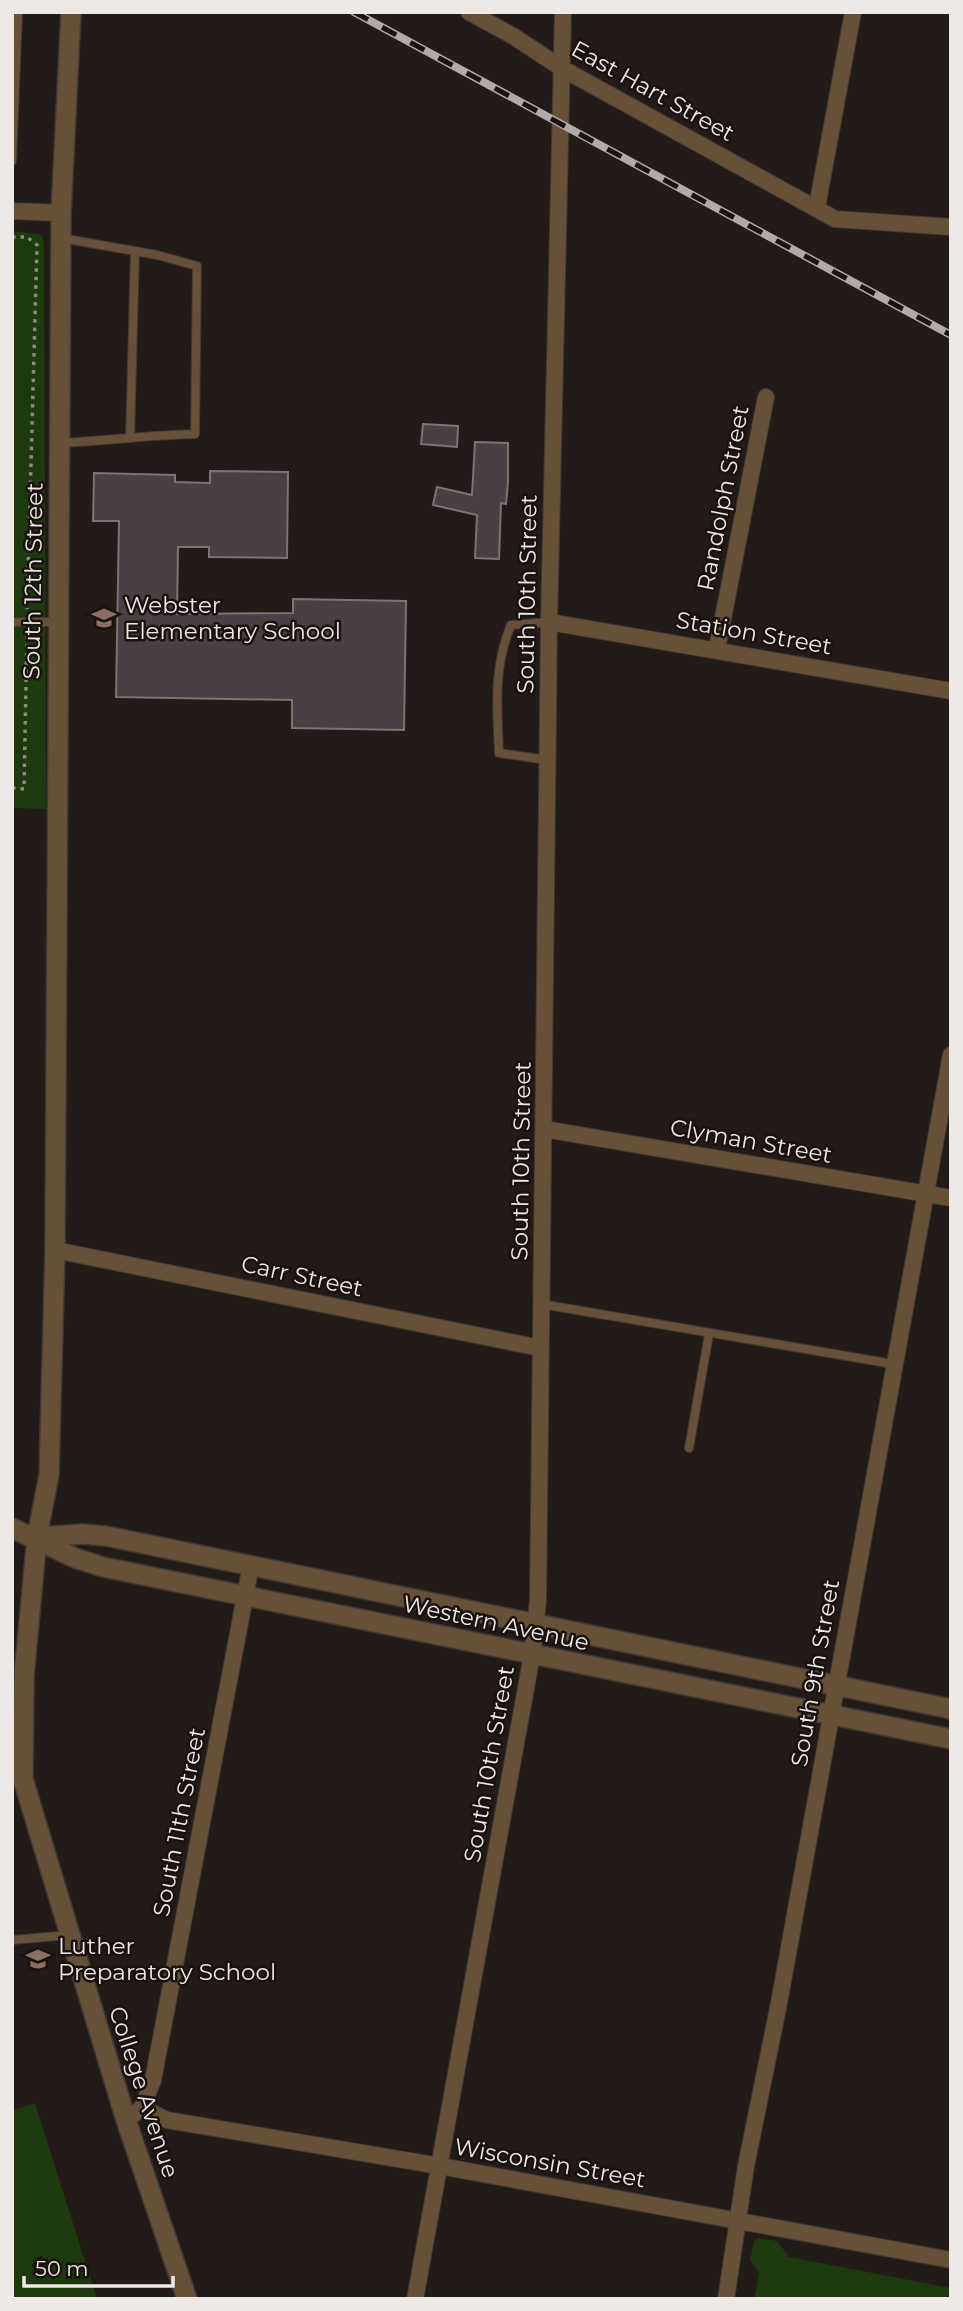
<svg xmlns="http://www.w3.org/2000/svg" width="963" height="2311" font-family="Montserrat,sans-serif">
<style>
.green{fill:#1d3a0e}
.building{fill:#494043;stroke:#7d7376;stroke-width:2}
.lines{fill:none;stroke-linecap:round;stroke-linejoin:round}
.service-casing{stroke:#3f3834;stroke-width:10}
.minor-casing{stroke:#3f3834;stroke-width:18}
.tertiary-casing{stroke:#3f3834;stroke-width:22}
.path{stroke:#8e8784;stroke-width:3.5;stroke-dasharray:3.5 5;stroke-linecap:butt}
.service{stroke:#665038;stroke-width:8}
.minor{stroke:#665038;stroke-width:16}
.tertiary{stroke:#665038;stroke-width:19}
.rail-casing{stroke:#b1aaa8;stroke-width:8}
.rail{stroke:#19120e;stroke-width:5;stroke-dasharray:16;stroke-linecap:butt}
.labels{text-anchor:middle;dominant-baseline:central;stroke-width:5;stroke-linejoin:round;paint-order:stroke}
.street-label{font-size:23px;fill:#eee8e6;stroke:#19120e}
.poi-label{font-size:23px;fill:#eee8e6;stroke:#19120e;text-anchor:start}
</style>
<rect width="100%" height="100%" fill="#221b17"/>
<g class="green">
<path d="M 12,231 L 42,235 L 44,244 L 46,809 L 12,808 Z"/>
<path d="M 35,2103 L 97,2299 L 12,2299 L 12,2111 Z"/>
<path d="M 758,2238 L 777,2241 L 789,2257 L 951,2288 L 951,2299 L 754,2299 L 759,2273 L 750,2260 L 754,2242 Z"/>
</g>
<g class="building">
<path d="M 423,424 L 458,426 L 457,447 L 421,444 Z"/>
<path d="M 475,442 L 508,443 L 508,482 L 506,504 L 501,503 L 499,559 L 475,558 L 477,515 L 433,505 L 437,487 L 472,495 Z"/>
<path d="M 210,471 L 288,472 L 287,558 L 209,557 L 209,547 L 178,547 L 177,614 L 293,613 L 293,599 L 406,601 L 404,730 L 292,728 L 292,700 L 116,697 L 119,521 L 93,521 L 94,473 L 175,475 L 175,482 L 210,483 Z"/>
</g>
<g class="lines">
<g class="service-casing">
<g id="service">
<path d="M 12,161 L 18,12"/>
<path d="M 130,438 L 135,251"/>
<path d="M 59,443 C 105,441 149,435 195,434 L 197,266 L 157,255 L 61,238"/>
<path d="M 12,622 L 57,622"/>
<path d="M 547,760 L 499,753 C 497,707 493,668 511,625 L 549,622"/>
<path d="M 541,1304 L 893,1364"/>
<path d="M 689,1448 L 709,1334"/>
<path d="M 12,1940 L 69,1935"/>
</g>
</g>
<g class="minor-casing">
<g id="minor">
<path d="M 469,12 L 513,36 L 563,69 L 835,219 L 951,227"/>
<path d="M 817,207 L 853,12"/>
<path d="M 12,211 L 61,213"/>
<path d="M 549,622 L 951,691"/>
<path d="M 717,649 L 766,397"/>
<path d="M 544,1129 L 951,1198"/>
<path d="M 55,1250 L 540,1348"/>
<path d="M 142,2108 L 167,2120 L 440,2166 L 951,2260"/>
<path d="M 134,2114 L 142,2108 L 153,2080 L 251,1565"/>
<path d="M 415,2299 L 532,1655 L 538,1601 L 549,622 L 563,12"/>
<path d="M 726,2299 L 746,2166 L 779,2003 L 951,1055"/>
</g>
</g>
<g class="tertiary-casing">
<g id="tertiary">
<path d="M 71,12 L 61,213 L 55,1250 L 49,1475 L 37,1537 L 24,1676 L 23,1779 L 126,2120 L 187,2299"/>
<path d="M 12,1528 L 75,1558 L 103,1567 L 951,1739"/>
<path d="M 38,1537 L 82,1534 L 106,1536 L 951,1709"/>
</g>
</g>
<g class="path">
<path d="M 12,237 L 27,237 L 37,245 L 27,609"/>
<path d="M 12,788 L 24,789 L 27,634"/>
</g>
<use href="#service" class="service"/>
<use href="#minor" class="minor"/>
<use href="#tertiary" class="tertiary"/>
<g class="rail-casing">
<path id="rail" d="M 354,12 L 951,335"/>
</g>
<use href="#rail" class="rail"/>
</g>
<defs>
<g id="school-bare" transform="scale(1.89)"><path d="M0-5L7-2L0 1L-7-2ZM-4 1L0 2.5L4 1V4Q0 6-4 4Z" fill="#8d6e63" stroke="#19120e" stroke-width="2.5" paint-order="stroke"/></g>
</defs>
<g fill-rule="evenodd">
<use href="#school-bare" x="104" y="618"/>
<use href="#school-bare" x="38" y="1959"/>
</g>
<g class="labels">
<g class="street-label">
<text transform="translate(653 91) rotate(29)">East Hart Street</text>
<text transform="translate(723 498) rotate(-79)">Randolph Street</text>
<text transform="translate(33 581) rotate(-89)">South 12th Street</text>
<text transform="translate(527 594) rotate(-89)">South 10th Street</text>
<text transform="translate(754 633) rotate(10)">Station Street</text>
<text transform="translate(751 1141) rotate(10)">Clyman Street</text>
<text transform="translate(521 1161) rotate(-89)">South 10th Street</text>
<text transform="translate(302 1276) rotate(12)">Carr Street</text>
<text transform="translate(496 1623) rotate(12)">Western Avenue</text>
<text transform="translate(815 1673) rotate(-80)">South 9th Street</text>
<text transform="translate(489 1764) rotate(-80)">South 10th Street</text>
<text transform="translate(179 1822) rotate(-79)">South 11th Street</text>
<text transform="translate(144 2092) rotate(72)">College Avenue</text>
<text transform="translate(550 2163) rotate(10)">Wisconsin Street</text>
</g>
<g class="poi-label">
<text x="124" y="605">Webster<tspan x="124" dy="26">Elementary School</tspan></text>
<text x="58" y="1946">Luther<tspan x="58" dy="26">Preparatory School</tspan></text>
</g>
</g>
<rect width="963" height="2311" fill="none" stroke="#eee8e6" stroke-width="28"/>
<path d="M24 2276v10h149v-10" fill="none" stroke="#eee8e6" stroke-width="3.5"/>
<text x="35" y="2276" font-size="21" fill="#eee8e6" stroke="#19120e" stroke-width="5" paint-order="stroke">50 m</text>
</svg>
